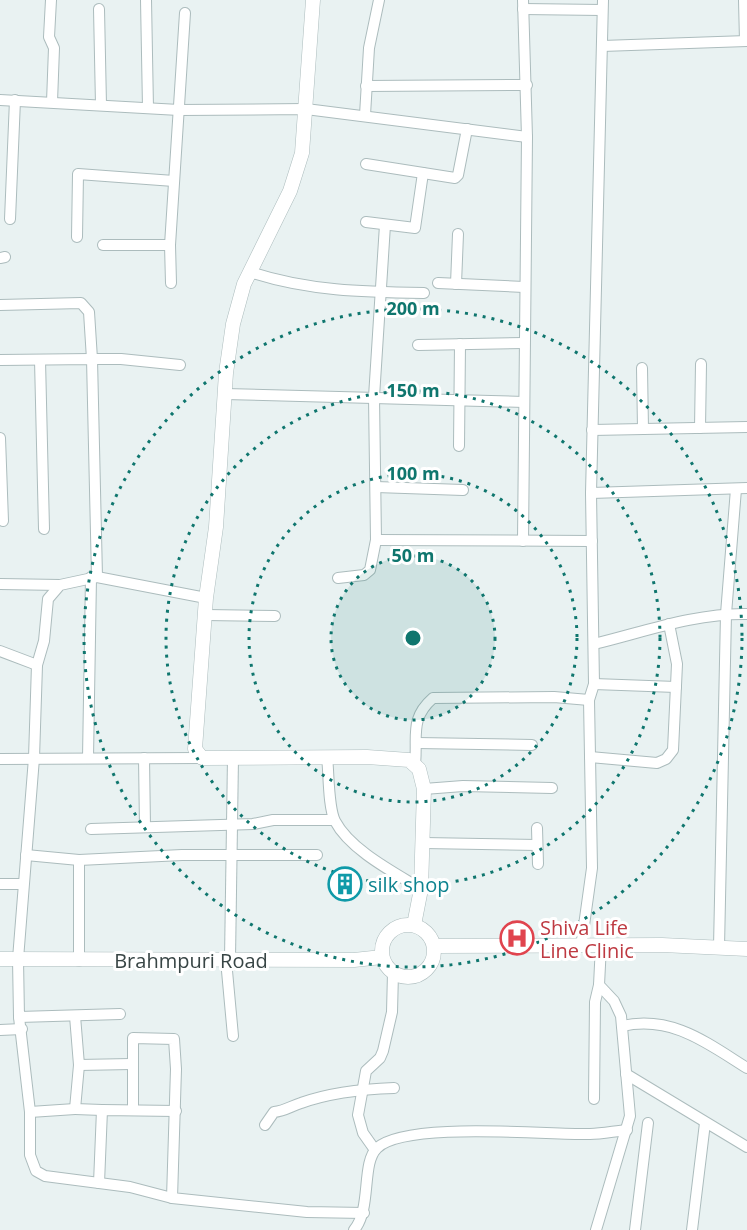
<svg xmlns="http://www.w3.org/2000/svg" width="747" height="1230" font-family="'Open Sans',sans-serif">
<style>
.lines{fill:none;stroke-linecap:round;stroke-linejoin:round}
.minor-casing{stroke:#acbcbd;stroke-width:12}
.tertiary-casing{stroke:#acbcbd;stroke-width:15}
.minor{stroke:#fff;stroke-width:10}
.tertiary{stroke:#fff;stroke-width:14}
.ring{fill:none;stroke:#0f766e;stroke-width:3;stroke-dasharray:3 6}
.labels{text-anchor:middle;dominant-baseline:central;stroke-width:6;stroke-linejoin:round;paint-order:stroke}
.culture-label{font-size:20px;fill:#0d838f;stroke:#fff;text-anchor:start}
.health-label{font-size:20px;fill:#be3a42;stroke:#fff;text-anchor:start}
.street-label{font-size:20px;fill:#384545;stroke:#fff}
.centre{fill:#0f766e;stroke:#fff;stroke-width:3}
.ring-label{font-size:18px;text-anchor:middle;font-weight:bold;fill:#0f766e;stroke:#fff;stroke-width:6;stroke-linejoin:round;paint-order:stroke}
</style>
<rect width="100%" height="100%" fill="#e9f2f2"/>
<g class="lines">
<g class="minor-casing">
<g id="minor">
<path d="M 51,0 L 49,37 L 54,48 L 52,102"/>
<path d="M 146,0 L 148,108"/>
<path d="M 744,0 L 745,41"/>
<path d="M 99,9 L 101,105"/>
<path d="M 523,9 L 602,10"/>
<path d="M 602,46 L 747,41"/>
<path d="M 366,86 L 527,85"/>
<path d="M 0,100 L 179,110 L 306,109 L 527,137"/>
<path d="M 365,115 L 369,48 L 379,0"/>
<path d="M 366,164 L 455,178 L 458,175 L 467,129"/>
<path d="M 10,219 L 15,100"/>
<path d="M 366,222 L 415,228 L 423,173"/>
<path d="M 77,237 L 78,174 L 174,181"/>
<path d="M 103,245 L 170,245"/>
<path d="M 0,258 L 5,257"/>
<path d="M 250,272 C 307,291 364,292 424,293"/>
<path d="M 171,283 L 170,245 L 185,13"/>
<path d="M 438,283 L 524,287"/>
<path d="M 456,284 L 458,234"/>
<path d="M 0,305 L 81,303 L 89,312 L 92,359 L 121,359 L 180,365"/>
<path d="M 418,345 L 524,343"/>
<path d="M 0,360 L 92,359 L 97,577"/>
<path d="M 40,360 L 44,529"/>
<path d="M 642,368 L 643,429"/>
<path d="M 225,394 L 524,402"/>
<path d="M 700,428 L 701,364"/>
<path d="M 592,430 L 747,427"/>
<path d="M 0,438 L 3,521"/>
<path d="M 459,446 L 460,344"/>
<path d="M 376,487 L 463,490"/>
<path d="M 591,493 L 747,488"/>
<path d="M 376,540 L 592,541"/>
<path d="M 523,541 L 527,137 L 523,0"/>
<path d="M 338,578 L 364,575 L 370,570 L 376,540 L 374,397 L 385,225"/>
<path d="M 0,584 L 60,585"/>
<path d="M 206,615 L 275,616"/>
<path d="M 594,644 C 644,632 695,613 747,614"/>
<path d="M 0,651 L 37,665"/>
<path d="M 594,684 L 676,687"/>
<path d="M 417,743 L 532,745"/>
<path d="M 327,757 C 329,773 328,807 335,821 C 350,850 395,873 421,889"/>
<path d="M 590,757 L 657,763 L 666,759 L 673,750 L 677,664 L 669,624"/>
<path d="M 88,758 L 91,577"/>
<path d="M 144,758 L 145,827"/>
<path d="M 0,759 L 202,758"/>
<path d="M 415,765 C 418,736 409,719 433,698 L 554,697 L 589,700 L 594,684 L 591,493 L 603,0"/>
<path d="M 424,789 L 463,786 L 552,788"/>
<path d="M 537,828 L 538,864"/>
<path d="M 91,829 L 253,824 L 273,820 L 334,820"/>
<path d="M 424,843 L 537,845"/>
<path d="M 26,855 L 79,860 L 182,855 L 317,855"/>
<path d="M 79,860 L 79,961"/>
<path d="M 0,884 L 23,884"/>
<path d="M 581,947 L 592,868 L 589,700"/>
<path d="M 719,947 L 726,614 L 736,489"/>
<path d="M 230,959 L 233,757"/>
<path d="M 226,960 L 233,1036"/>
<path d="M 120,1014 L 19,1017 L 18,959 L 34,758 L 37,665 L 44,641 L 48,599 L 60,585 L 97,577 L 206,598"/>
<path d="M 75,1016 L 79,1065 L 131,1064"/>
<path d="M 19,1017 L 30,1112 L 30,1155 L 36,1171 L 45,1176 L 130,1187 L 172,1198"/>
<path d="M 622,1026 C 672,1015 707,1043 747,1068"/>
<path d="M 0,1030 L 22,1029"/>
<path d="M 79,1065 L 75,1109 L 102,1110"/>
<path d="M 626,1074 L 747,1147"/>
<path d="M 594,1099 L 595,1002 L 599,985"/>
<path d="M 133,1110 L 133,1038 L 174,1039 L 176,1069 L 172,1198 L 307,1212 L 364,1213"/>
<path d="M 30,1112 L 75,1109"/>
<path d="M 265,1125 L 274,1112 C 285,1111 291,1106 301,1103 C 329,1093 363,1089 394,1088"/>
<path d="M 375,1150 L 363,1133 L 358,1115 L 366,1071 L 380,1058 L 383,1051 L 392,1012 L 393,973"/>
<path d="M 99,1183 L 102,1110 L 176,1111"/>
<path d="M 354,1230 C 372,1209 361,1163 377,1148 C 406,1121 547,1135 590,1134 C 602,1134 615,1131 627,1130"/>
<path d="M 596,1230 L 630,1116 L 621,1016 L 614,1001 L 599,985 L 601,945"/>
<path d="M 635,1230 L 648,1123"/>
<path d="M 692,1230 L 705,1123"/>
</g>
</g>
<g class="tertiary-casing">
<g id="tertiary">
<path d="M 313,0 L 302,153 L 290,191 L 244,284 L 233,324 L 226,373 L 216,527 L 206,598 L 195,749 L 202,758 L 367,757 L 409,760 L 419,769 L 424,789 L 421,889 L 414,925"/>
<circle cx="408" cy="951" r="26"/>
<path d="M 434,946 L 662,945 L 747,949"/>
<path d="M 0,959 L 354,960 L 382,957"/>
</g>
</g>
<use href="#minor" class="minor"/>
<use href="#tertiary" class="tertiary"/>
</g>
<circle cx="413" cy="638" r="82" fill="#0f766e" fill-opacity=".12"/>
<g class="ring">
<circle cx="413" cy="638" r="82"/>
<circle cx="413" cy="638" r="164"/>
<circle cx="413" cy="638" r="247"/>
<circle cx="413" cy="638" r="329"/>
</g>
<defs>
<g id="building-ring" transform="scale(1.725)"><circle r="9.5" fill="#fff" stroke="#0f9aa8" stroke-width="1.5"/><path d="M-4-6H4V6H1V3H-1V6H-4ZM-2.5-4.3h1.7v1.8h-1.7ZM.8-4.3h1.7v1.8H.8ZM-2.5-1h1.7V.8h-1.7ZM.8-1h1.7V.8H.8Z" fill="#0f9aa8"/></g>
<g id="hospital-ring" transform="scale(1.725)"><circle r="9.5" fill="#fff" stroke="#e0444e" stroke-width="1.5"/><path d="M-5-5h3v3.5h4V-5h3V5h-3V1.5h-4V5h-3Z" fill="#e0444e"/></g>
</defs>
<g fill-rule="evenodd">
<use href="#building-ring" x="345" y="884"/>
<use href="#hospital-ring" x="517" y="938"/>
</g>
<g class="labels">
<g class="culture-label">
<text x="368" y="884">silk shop</text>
</g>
<g class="health-label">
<text x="540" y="927">Shiva Life<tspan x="540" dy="23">Line Clinic</tspan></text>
</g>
<g class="street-label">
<text x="191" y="960">Brahmpuri Road</text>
</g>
</g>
<circle cx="413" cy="638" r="9" class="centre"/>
<g class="ring-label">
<text x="413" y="315">200 m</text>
<text x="413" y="397">150 m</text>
<text x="413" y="480">100 m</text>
<text x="413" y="562">50 m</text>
</g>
</svg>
